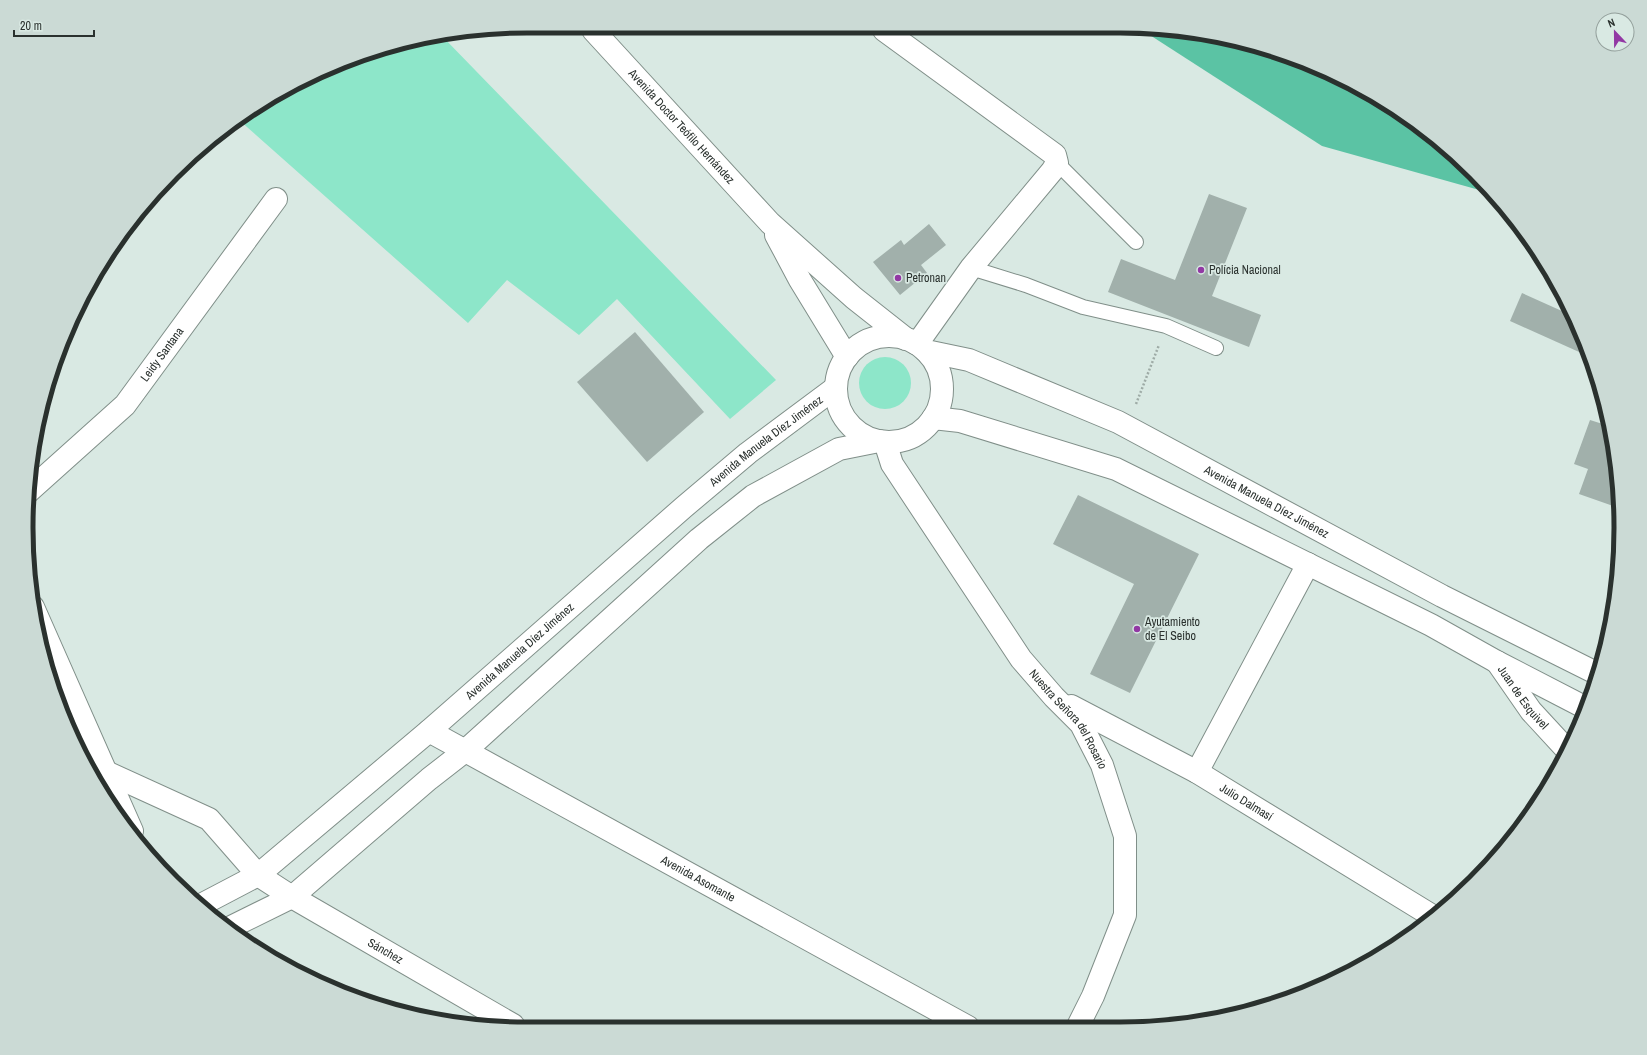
<svg xmlns="http://www.w3.org/2000/svg" width="1647" height="1055" font-family="'Archivo Narrow',sans-serif">
<style>
.green{fill:#8de6c9}
.forest{fill:#5bc3a4}
.building{fill:#a1b0ab}
.lines{fill:none;stroke-linecap:round;stroke-linejoin:round}
.service-casing{stroke:#808f89;stroke-width:16}
.minor-casing{stroke:#808f89;stroke-width:24}
.secondary-casing{stroke:#808f89;stroke-width:24}
.primary-casing{stroke:#808f89;stroke-width:24}
.path{stroke:#9eaba6;stroke-width:2.5;stroke-dasharray:2 2;stroke-linecap:butt}
.service{stroke:#fff;stroke-width:14}
.minor{stroke:#fff;stroke-width:22}
.secondary{stroke:#fff;stroke-width:22}
.primary{stroke:#fff;stroke-width:22}
.poi-dot{fill:#9238a4;stroke:#d9e9e3;stroke-width:1.5}
.labels{text-anchor:middle;dominant-baseline:central;stroke-width:3.5;stroke-linejoin:round;paint-order:stroke}
.street-label{font-size:12px;fill:#2a312e;stroke:#d9e9e3}
.poi-label{font-size:12px;fill:#2a312e;stroke:#d9e9e3;text-anchor:start}
.rim{fill:none;stroke:#2a312e;stroke-width:5}
</style>
<rect width="100%" height="100%" fill="#d9e9e3"/>
<g class="green">
<path d="M 441,35 L 776,380 L 730,419 L 617,299 L 579,335 L 507,280 L 468,323 L 238,119 L 249,111 L 367,53 Z"/>
<circle cx="885" cy="383" r="26"/>
</g>
<path class="forest" d="M 1142,30 L 1185,30 L 1250,43 L 1341,78 L 1450,150 L 1490,193 L 1322,146 Z"/>
<g class="building">
<path d="M 1209,194 L 1247,208 L 1212,296 L 1261,315 L 1249,347 L 1108,292 L 1121,259 L 1175,280 Z"/>
<path d="M 929,224 L 946,245 L 921,265 L 927,273 L 900,295 L 873,262 L 901,240 L 904,245 Z"/>
<path d="M 1522,293 L 1573,316 L 1588,356 L 1510,321 Z"/>
<path d="M 635,332 L 704,412 L 647,462 L 577,382 Z"/>
<path d="M 1590,420 L 1609,426 L 1620,494 L 1616,507 L 1579,494 L 1588,469 L 1574,464 Z"/>
<path d="M 1078,495 L 1199,554 L 1130,693 L 1090,674 L 1134,584 L 1053,544 Z"/>
</g>
<g class="lines">
<g class="service-casing">
<g id="service">
<path d="M 1057,163 L 1136,242"/>
<path d="M 971,268 L 1026,285 L 1083,307 L 1166,326 L 1216,348"/>
</g>
</g>
<g class="minor-casing">
<g id="minor">
<path d="M 884,30 L 1055,155 L 1057,163 L 1052,171 L 971,268 L 917,344"/>
<path id="s1" d="M 885,442 L 892,464 L 1021,659 L 1054,697 L 1081,724 L 1102,765 L 1125,836 L 1125,915 L 1093,996 L 1077,1028"/>
<path id="s2" d="M 28,492 L 125,405 L 276,199"/>
<path d="M 33,607 L 132,831"/>
<path id="s3" d="M 1497,662 L 1531,711 L 1567,750"/>
<path id="s4" d="M 1071,706 L 1197,772 L 1434,917"/>
<path id="s5" d="M 106,772 L 209,819 L 258,875 L 292,897 L 513,1025"/>
<path d="M 1197,772 L 1308,564"/>
</g>
</g>
<g class="secondary-casing">
<g id="secondary">
<path id="s6" d="M 593,30 L 770,223 L 854,298 L 906,339"/>
<path d="M 776,235 L 800,280 L 847,357"/>
<path id="s7" d="M 429,731 L 968,1027"/>
</g>
</g>
<g class="primary-casing">
<g id="primary">
<circle cx="889" cy="389" r="53"/>
<path id="s8" d="M 926,351 L 969,360 L 1118,422 L 1442,596 L 1598,674"/>
<path d="M 933,418 L 960,421 L 1116,469 L 1431,625 L 1497,662 L 1586,708"/>
<path id="s9" d="M 199,906 L 258,875 L 429,731 L 684,507 L 748,453 L 835,388"/>
<path d="M 229,928 L 292,897 L 429,779 L 465,751 L 699,539 L 753,496 L 839,449 L 879,441"/>
</g>
</g>
<path class="path" d="M 1136,404 L 1159,345"/>
<use href="#service" class="service"/>
<use href="#minor" class="minor"/>
<use href="#secondary" class="secondary"/>
<use href="#primary" class="primary"/>
</g>
<g class="poi-dot">
<circle cx="1201" cy="270" r="4"/>
<circle cx="898" cy="278" r="4"/>
<circle cx="1137" cy="629" r="4"/>
</g>
<g class="labels">
<g class="street-label">
<text stroke="none"><textPath href="#s6" startOffset="131">Avenida Doctor Teófilo Hernández</textPath></text>
<text stroke="none"><textPath href="#s2" startOffset="193">Leidy Santana</textPath></text>
<text stroke="none"><textPath href="#s9" startOffset="735">Avenida Manuela Díez Jiménez</textPath></text>
<text stroke="none"><textPath href="#s8" startOffset="374">Avenida Manuela Díez Jiménez</textPath></text>
<text stroke="none"><textPath href="#s9" startOffset="411">Avenida Manuela Díez Jiménez</textPath></text>
<text stroke="none"><textPath href="#s3" startOffset="44">Juan de Esquivel</textPath></text>
<text stroke="none"><textPath href="#s1" startOffset="334">Nuestra Señora del Rosario</textPath></text>
<text stroke="none"><textPath href="#s4" startOffset="200">Julio Dalmasí</textPath></text>
<text stroke="none"><textPath href="#s7" startOffset="307">Avenida Asomante</textPath></text>
<text stroke="none"><textPath href="#s5" startOffset="336">Sánchez</textPath></text>
</g>
<g class="poi-label">
<text x="1209" y="270">Polícia Nacional</text>
<text x="906" y="278">Petronan</text>
<text x="1145" y="622">Ayutamiento<tspan x="1145" dy="14">de El Seibo</tspan></text>
</g>
</g>
<path d="M0 0H1647V1055H0ZM527 33H1120A494 494 0 0 1 1614 527V528A494 494 0 0 1 1120 1022H527A494 494 0 0 1 33 528V527A494 494 0 0 1 527 33Z" fill="#cbdad5" fill-rule="evenodd"/>
<path class="rim" d="M527 33H1120A494 494 0 0 1 1614 527V528A494 494 0 0 1 1120 1022H527A494 494 0 0 1 33 528V527A494 494 0 0 1 527 33Z"/>
<g transform="translate(1615 32) rotate(338)"><circle r="19" fill="#d9e9e3" stroke="#939f9b"/>
<path d="M0-3L7 15L0 10L-7 15Z" fill="#9238a4"/>
<text y="-6" font-size="11" font-weight="bold" text-anchor="middle" fill="#2a312e">N</text>
</g>
<path d="M14 30v6h80v-6" fill="none" stroke="#2a312e" stroke-width="2"/>
<text x="20" y="30" font-size="12" fill="#2a312e" stroke="#d9e9e3" stroke-width="3" paint-order="stroke">20 m</text>
</svg>
